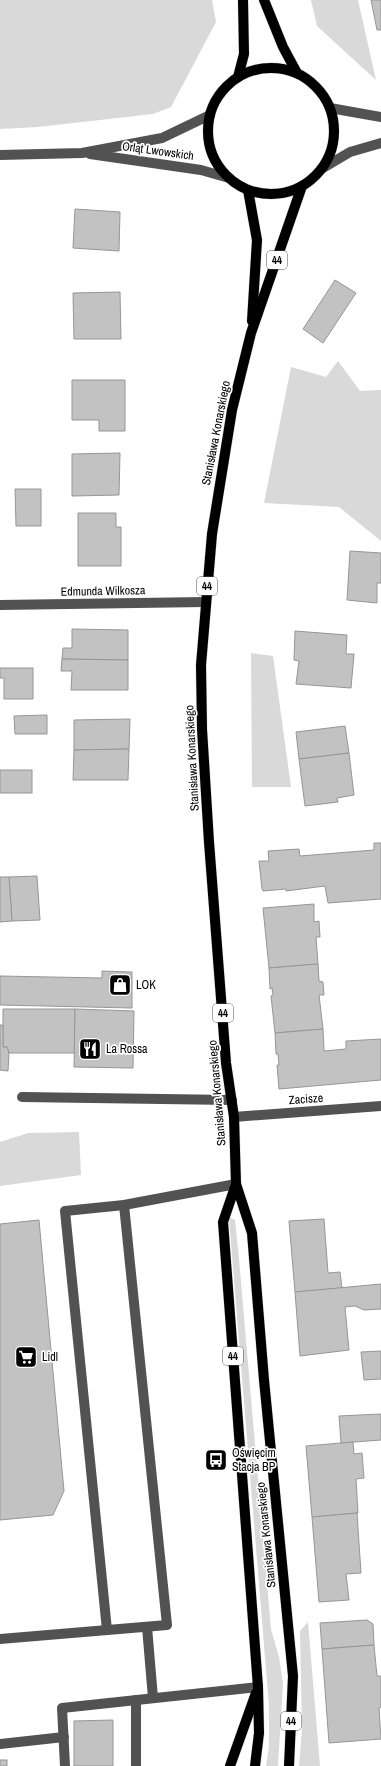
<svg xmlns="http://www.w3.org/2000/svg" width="381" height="1766" font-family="'Archivo Narrow',sans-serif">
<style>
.green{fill:#d9d9d9}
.building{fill:#c2c2c2;stroke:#969696}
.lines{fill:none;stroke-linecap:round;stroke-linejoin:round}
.major-casing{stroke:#dbdbdb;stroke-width:11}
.minor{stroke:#525252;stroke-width:10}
.major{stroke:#000;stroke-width:10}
.labels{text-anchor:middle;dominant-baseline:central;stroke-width:3.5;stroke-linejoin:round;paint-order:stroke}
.shield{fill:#fff;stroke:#4c4c4c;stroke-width:1}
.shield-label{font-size:11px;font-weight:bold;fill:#000}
.street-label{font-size:12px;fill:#000;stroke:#fff}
.poi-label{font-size:12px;fill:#000;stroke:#fff;text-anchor:start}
</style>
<rect width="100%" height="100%" fill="#fff"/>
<g class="green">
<path d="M 0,0 L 212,0 L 216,22 L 171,107 L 153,114 L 38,127 L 0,129 Z"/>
<path d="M 311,0 L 358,0 L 376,80 L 317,26 Z"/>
<path d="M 338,361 L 360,391 L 381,390 L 381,541 L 339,507 L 264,503 L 291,367 L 326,377 Z"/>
<path d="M 251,653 L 273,656 L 291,787 L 252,787 Z"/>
<path d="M 79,1132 L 81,1175 L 0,1186 L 0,1142 L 28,1133 Z"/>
<path d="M 231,1218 L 235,1220 L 239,1259 L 271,1629 L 279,1657 L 283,1684 L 278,1766 L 266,1766 L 269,1747 L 269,1706 L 229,1219 Z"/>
<path d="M 308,1622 L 320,1766 L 299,1766 L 302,1729 L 300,1631 Z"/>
</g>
<g class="building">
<path d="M 371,0 L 381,0 L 381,30 L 377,30 Z"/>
<path d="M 75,209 L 120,212 L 119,251 L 73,248 Z"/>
<path d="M 335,280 L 356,293 L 323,343 L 303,329 Z"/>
<path d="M 120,292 L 121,339 L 74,339 L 73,293 Z"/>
<path d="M 72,380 L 125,380 L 125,431 L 99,431 L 99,420 L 72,420 Z"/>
<path d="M 120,453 L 119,495 L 72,496 L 72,454 Z"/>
<path d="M 15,489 L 41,489 L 41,526 L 16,526 Z"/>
<path d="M 78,513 L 116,513 L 116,527 L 121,527 L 121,566 L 78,566 Z"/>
<path d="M 350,551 L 381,553 L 381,583 L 377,583 L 377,603 L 347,600 Z"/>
<path d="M 72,629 L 128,630 L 128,660 L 62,659 L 63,648 L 72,648 Z"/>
<path d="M 295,631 L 347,635 L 346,654 L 354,654 L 351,688 L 296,684 L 299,661 L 294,660 Z"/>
<path d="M 62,659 L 128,660 L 128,690 L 71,690 L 72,671 L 61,671 Z"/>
<path d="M 0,668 L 33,668 L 33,699 L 4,699 L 4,678 L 0,678 Z"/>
<path d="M 47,715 L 47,734 L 15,734 L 14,716 Z"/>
<path d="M 130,719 L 129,749 L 74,750 L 74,720 Z"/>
<path d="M 345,726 L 349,753 L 299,759 L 296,732 Z"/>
<path d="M 129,749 L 128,780 L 73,780 L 74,750 Z"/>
<path d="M 349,753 L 354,795 L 337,798 L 338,802 L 305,806 L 299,759 Z"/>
<rect x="0" y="770" width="32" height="23"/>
<path d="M 374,843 L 381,843 L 381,899 L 328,903 L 325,886 L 286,891 L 286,889 L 263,891 L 262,889 L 259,861 L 269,861 L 268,851 L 299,849 L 300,856 L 374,850 Z"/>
<path d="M 37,876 L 40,920 L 12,921 L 9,877 Z"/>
<path d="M 0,877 L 9,877 L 12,921 L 0,922 Z"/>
<path d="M 314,904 L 314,922 L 319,921 L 320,937 L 316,937 L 318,964 L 269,968 L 263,908 Z"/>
<path d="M 318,964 L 319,981 L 323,982 L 324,995 L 319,995 L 323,1029 L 275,1033 L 271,996 L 273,995 L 272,988 L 270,989 L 269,968 Z"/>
<path d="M 102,971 L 132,972 L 132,1008 L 0,1005 L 0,976 L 102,978 Z"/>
<path d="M 3,1009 L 75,1009 L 75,1053 L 9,1053 L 7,1047 L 3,1047 Z"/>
<path d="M 75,1009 L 134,1011 L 133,1068 L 74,1067 Z"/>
<path d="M 0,1025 L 3,1025 L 3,1047 L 7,1047 L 9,1053 L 8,1071 L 0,1070 Z"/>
<path d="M 323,1029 L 324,1051 L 346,1049 L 346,1041 L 381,1039 L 381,1080 L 279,1089 L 277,1065 L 279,1065 L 278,1054 L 276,1054 L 275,1033 Z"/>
<path d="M 324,1219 L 328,1273 L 340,1272 L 342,1288 L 295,1292 L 289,1221 Z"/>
<path d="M 39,1220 L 64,1491 L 53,1515 L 0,1520 L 0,1224 Z"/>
<path d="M 381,1284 L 381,1309 L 364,1310 L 355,1306 L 345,1307 L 349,1350 L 300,1356 L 295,1292 Z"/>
<path d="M 381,1351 L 381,1379 L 364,1380 L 361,1352 Z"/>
<path d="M 381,1414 L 381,1440 L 341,1443 L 339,1416 Z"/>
<path d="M 353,1442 L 354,1454 L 362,1453 L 364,1478 L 356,1479 L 358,1513 L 312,1517 L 306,1446 Z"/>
<path d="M 357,1513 L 361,1573 L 346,1574 L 349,1600 L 319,1602 L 312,1517 Z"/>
<path d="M 367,1620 L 373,1624 L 374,1645 L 322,1649 L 320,1623 Z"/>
<path d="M 374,1645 L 377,1676 L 381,1676 L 381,1707 L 379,1708 L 381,1739 L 329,1743 L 322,1649 Z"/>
<path d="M 113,1720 L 113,1766 L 74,1766 L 74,1721 Z"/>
<rect x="0" y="1760" width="7" height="6"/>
</g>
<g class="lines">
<g class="major-casing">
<g id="major">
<path d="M 264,0 L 283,47 L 297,73"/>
<circle cx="271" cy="131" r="63"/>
<path d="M 238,77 L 244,54 L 243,0"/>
<path d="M 248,190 L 257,240 L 252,321"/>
<path d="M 236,1184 L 223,1222 L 258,1687 L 259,1733 L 255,1766"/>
<path d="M 230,1766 L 256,1693"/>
<path d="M 289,1766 L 293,1676 L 264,1380 L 252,1233 L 236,1184 L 234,1117 L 226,1063 L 209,842 L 202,729 L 201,665 L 212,534 L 232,410 L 251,333 L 302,186"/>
</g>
</g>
<g class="minor">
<path d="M 330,108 L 381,117"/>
<path d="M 90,154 L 201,170 L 229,178"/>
<path d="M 0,155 L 82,153 L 162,138 L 210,115"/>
<path d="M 323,168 L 350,152 L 381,143"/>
<path d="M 0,605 L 205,602"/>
<path d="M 22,1097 L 232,1100"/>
<path d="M 234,1117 L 381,1106"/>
<path d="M 147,1627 L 153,1698"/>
<path d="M 107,1630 L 65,1211 L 124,1205 L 236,1184"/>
<path d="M 0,1639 L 167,1625 L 124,1205"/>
<path d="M 0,1744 L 64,1737"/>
<path d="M 65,1766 L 62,1708 L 258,1687"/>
<path d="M 136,1766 L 136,1700"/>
</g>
<use href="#major" class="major"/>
</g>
<defs>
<g id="shop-square" transform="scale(1.15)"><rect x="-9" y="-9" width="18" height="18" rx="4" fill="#000" stroke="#fff"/><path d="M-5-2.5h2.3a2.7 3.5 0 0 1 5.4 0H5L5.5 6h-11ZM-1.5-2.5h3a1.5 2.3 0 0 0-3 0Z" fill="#fff"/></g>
<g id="restaurant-square" transform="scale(1.15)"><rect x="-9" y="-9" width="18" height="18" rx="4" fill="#000" stroke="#fff"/><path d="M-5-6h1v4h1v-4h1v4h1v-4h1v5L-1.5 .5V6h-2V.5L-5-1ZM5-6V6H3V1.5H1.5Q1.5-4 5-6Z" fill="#fff"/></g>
<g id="supermarket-square" transform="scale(1.15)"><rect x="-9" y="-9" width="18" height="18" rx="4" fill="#000" stroke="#fff"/><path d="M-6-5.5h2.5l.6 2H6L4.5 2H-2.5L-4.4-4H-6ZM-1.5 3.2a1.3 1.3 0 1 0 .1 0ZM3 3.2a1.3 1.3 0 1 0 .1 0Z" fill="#fff"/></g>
<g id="bus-square" transform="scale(1.15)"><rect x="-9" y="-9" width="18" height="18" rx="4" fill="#000" stroke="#fff"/><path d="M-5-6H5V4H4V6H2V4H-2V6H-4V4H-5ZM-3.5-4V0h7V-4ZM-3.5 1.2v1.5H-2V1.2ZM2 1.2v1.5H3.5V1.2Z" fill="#fff"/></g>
</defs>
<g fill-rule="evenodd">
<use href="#shop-square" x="120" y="985"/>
<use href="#restaurant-square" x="90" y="1049"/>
<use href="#supermarket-square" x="26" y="1357"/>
<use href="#bus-square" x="216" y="1460"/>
</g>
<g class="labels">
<g class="shield">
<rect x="267" y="251" width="20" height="18" rx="3"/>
<rect x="197" y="577" width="20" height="18" rx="3"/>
<rect x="213" y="1004" width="20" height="18" rx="3"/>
<rect x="223" y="1347" width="20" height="18" rx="3"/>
<rect x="281" y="1712" width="20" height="18" rx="3"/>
</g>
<g class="shield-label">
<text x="277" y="260">44</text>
<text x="207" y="586">44</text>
<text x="223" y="1013">44</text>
<text x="233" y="1356">44</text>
<text x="291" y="1721">44</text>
</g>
<g class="street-label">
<text transform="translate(158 151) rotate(8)">Orląt Lwowskich</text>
<text transform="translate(216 433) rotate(-79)">Stanisława Konarskiego</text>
<text transform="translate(103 591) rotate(-1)">Edmunda Wilkosza</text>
<text transform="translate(192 758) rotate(-93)">Stanisława Konarskiego</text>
<text transform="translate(217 1093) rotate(-95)">Stanisława Konarskiego</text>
<text transform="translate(306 1099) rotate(-4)">Zacisze</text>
<text transform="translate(266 1535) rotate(-96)">Stanisława Konarskiego</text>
</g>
<g class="poi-label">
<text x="136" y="985">LOK</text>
<text x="106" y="1049">La Rossa</text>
<text x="42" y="1357">Lidl</text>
<text x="232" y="1453">Oświęcim<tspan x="232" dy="14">Stacja BP</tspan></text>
</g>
</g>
</svg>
